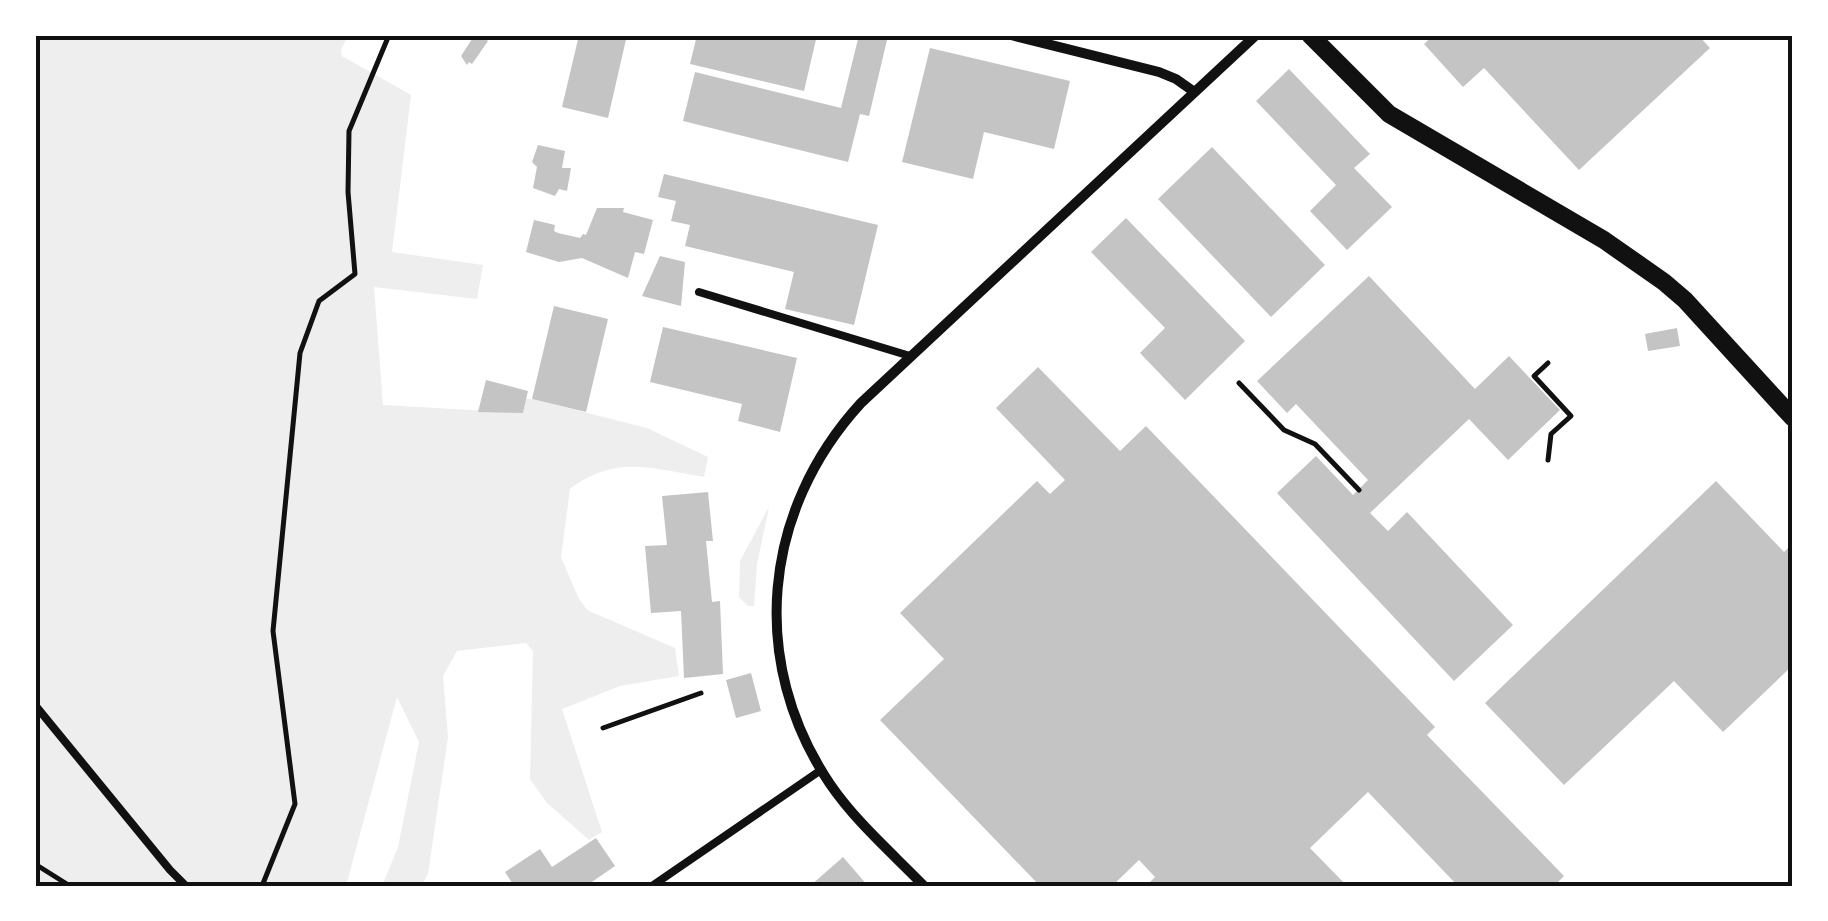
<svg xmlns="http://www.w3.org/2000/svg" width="1828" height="921" font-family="'Golos Text',sans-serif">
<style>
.green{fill:#eee}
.building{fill:#c4c4c4}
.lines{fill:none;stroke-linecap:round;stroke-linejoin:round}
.path{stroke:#111;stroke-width:5}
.service{stroke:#111;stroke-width:8}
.minor{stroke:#111;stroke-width:10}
.tertiary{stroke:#111;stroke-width:18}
.neatline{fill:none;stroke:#111;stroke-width:4}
</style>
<rect width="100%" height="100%" fill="#fff"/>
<g class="green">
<path d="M 35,35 L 348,35 L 341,50 L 342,56 L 411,95 L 392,252 L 483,265 L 477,299 L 374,287 L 383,405 L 523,413 L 526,399 L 532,399 L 647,428 L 708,457 L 704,477 C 651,469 617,454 570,489 L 561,557 L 578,597 L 587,610 L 675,648 L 679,676 L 620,686 L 562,709 L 602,832 L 589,840 L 547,803 L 530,779 L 533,651 L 526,643 L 457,651 L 443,676 L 448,737 L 428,874 L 421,886 L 382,886 L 398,847 L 419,742 L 397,697 L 346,886 L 35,886 Z"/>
<path d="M 769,507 L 757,564 L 754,606 L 748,606 L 739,597 L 740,561 Z"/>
</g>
<g class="building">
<path d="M 480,35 L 488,41 L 472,64 L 469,62 L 467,65 L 461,56 L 474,36 L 478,39 Z"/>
<path d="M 579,35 L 627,35 L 608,118 L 562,107 Z"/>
<path d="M 697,35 L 817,35 L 804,91 L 690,64 Z"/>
<path d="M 859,35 L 887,40 L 869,116 L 860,114 L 848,162 L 683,121 L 695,72 L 841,108 Z"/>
<path d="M 1434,35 L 1698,35 L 1710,48 L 1579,170 L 1484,68 L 1463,87 L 1424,44 Z"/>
<path d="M 930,48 L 1070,81 L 1054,149 L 984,132 L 973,179 L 902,162 Z"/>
<path d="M 1289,69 L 1370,154 L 1354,168 L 1392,207 L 1347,250 L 1310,211 L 1336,185 L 1256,101 Z"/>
<path d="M 538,145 L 565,151 L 562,168 L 571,168 L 567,191 L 559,189 L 555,196 L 533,188 L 537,167 L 532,162 Z"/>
<path d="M 1212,147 L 1325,265 L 1271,317 L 1158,199 Z"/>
<path d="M 664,174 L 878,225 L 854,325 L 785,309 L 794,272 L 685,246 L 690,225 L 671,221 L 676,201 L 658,197 Z"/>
<path d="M 597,208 L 624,208 L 623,212 L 653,220 L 644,254 L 635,252 L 628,278 L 582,258 L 559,262 L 526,252 L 534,220 L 555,225 L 554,231 L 558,233 L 580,238 L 583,234 L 586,235 Z"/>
<path d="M 1126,218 L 1245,341 L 1185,400 L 1140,353 L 1165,328 L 1091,252 Z"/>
<path d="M 660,256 L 685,262 L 681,306 L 642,296 Z"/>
<path d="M 1369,276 L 1475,389 L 1509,356 L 1560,410 L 1508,460 L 1469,419 L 1370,513 L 1388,531 L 1407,512 L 1513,625 L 1454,681 L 1277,493 L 1316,456 L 1353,495 L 1368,480 L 1296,404 L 1287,413 L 1257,381 Z"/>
<path d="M 554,306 L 608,319 L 586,412 L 532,399 Z"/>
<path d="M 663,327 L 797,358 L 780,432 L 738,421 L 742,404 L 650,382 Z"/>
<path d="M 1677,328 L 1680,346 L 1648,351 L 1645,334 Z"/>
<path d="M 1038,367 L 1120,451 L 1146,426 L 1435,727 L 1427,735 L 1564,876 L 1554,886 L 1458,886 L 1368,792 L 1310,848 L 1347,886 L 1146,886 L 1155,877 L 1139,860 L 1112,886 L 1040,886 L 880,720 L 944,659 L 900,613 L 1037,481 L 1050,494 L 1065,480 L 996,408 Z"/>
<path d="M 486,380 L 528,391 L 523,413 L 478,412 Z"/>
<path d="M 1716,481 L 1784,552 L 1793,543 L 1793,665 L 1723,732 L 1674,681 L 1564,785 L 1485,703 Z"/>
<path d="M 708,492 L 713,541 L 706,541 L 712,602 L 720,601 L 723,674 L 684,678 L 681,611 L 651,613 L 645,546 L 667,545 L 662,496 Z"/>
<path d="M 751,673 L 761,711 L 736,718 L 726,680 Z"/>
<path d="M 596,838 L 615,866 L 586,886 L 514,886 L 505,872 L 540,849 L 552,867 Z"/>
<path d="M 843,857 L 868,886 L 810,886 Z"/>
</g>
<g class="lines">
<g class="path">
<path d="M 1548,363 L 1534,376 L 1571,416 L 1551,434 L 1548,460"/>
<path d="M 1239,383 L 1284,430 L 1315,444 L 1359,490"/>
<path d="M 603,728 L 701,693"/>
<path d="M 35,864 L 70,886"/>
<path d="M 262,886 L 295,804 L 273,631 L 300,353 L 319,301 L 355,274 L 348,192 L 349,131 L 389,35"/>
</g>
<g class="service">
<path d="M 699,292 L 910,356"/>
<path d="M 35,705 L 170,870 L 186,886"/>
<path d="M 652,886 L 821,770"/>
</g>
<g class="minor">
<path d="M 1011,35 L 1159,72 L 1176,79 L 1193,91"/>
<path d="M 924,886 C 892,853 856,822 830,784 C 748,662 762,511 861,403 L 1256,35"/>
</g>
<path class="tertiary" d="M 1310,35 L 1389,114 L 1604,240 L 1664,282 L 1685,300 L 1793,418"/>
</g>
<rect width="1828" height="921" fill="none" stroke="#ffffff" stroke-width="75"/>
<rect x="38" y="38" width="1752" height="846" class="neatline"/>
</svg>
